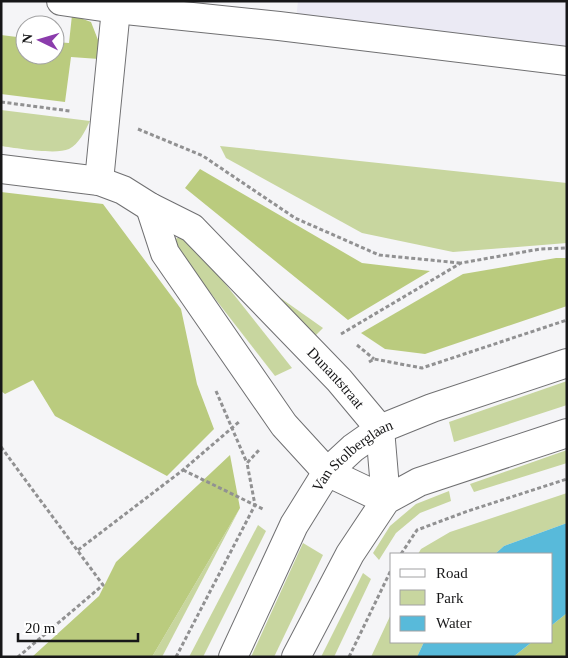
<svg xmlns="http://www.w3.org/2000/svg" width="568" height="658" font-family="Georgia,serif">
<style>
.built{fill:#ebeaf4}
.green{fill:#c8d69f}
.forest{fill:#bacb7e}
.water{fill:#58bada}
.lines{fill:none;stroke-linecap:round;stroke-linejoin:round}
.minor-casing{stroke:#707072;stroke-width:30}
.path{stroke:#919192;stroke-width:3;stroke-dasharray:4 2.5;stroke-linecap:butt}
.minor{stroke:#fff;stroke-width:28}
.labels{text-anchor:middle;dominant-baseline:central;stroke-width:5;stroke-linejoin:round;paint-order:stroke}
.street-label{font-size:15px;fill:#171718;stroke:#fff}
</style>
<rect width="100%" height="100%" fill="#f5f5f7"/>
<path class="built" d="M 298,1 L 567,1 L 567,54 L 296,19 Z"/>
<g class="green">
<path d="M 1,110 L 90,121 C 85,131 79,144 69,149 C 56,155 16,148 1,146 Z"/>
<path d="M 220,146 L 567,183 L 567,243 L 453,252 L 362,233 L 226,158 Z"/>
<path d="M 185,233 L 292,368 L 275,376 L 171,242 Z"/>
<path d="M 265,287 L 323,328 L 314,337 Z"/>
<path d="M 567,381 L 567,405 L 454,442 L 449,422 Z"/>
<path d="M 567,450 L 567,463 L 474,492 L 470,484 Z"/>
<path d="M 449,491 L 451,501 L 420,513 L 396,533 L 379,560 L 373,553 L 390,526 L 416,504 Z"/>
<path d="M 567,493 L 567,523 L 504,546 L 495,554 L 418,554 L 421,549 L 450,532 Z"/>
<path d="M 240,508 L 162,657 L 152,657 Z"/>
<path d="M 258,525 L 266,531 L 203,657 L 189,657 Z"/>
<path d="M 303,543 L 323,555 L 274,657 L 251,657 Z"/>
<path d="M 363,573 L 371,579 L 334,657 L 321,657 Z"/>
<path d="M 392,612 L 392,642 L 424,642 L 417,657 L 371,657 Z"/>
</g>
<g class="forest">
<path d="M 72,15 L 91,22 L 100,45 L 99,59 L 71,57 L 65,102 L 1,94 L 1,35 L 25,38 L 25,55 L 55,55 L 55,42 L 69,43 Z"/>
<path d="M 200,169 L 362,263 L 430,271 L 348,320 L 185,188 Z"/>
<path d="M 1,192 L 103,204 L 181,309 L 197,384 L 214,429 L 167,476 L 55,416 L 33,380 L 5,394 L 1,391 Z"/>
<path d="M 556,258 L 567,258 L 567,306 L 425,354 L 385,349 L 361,333 L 463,274 Z"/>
<path d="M 230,455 L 240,508 L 152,657 L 32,657 L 99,596 L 116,562 Z"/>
<path d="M 567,613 L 567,657 L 513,657 L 532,642 L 552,642 L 552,625 Z"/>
</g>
<g class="water">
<path d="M 567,523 L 567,613 L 552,625 L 552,554 L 495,554 L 504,546 Z"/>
<path d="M 424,642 L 532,642 L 513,657 L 417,657 Z"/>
</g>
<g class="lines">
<g class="minor-casing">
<g id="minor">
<path d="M 61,1 L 116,9 L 279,26 L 567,61"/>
<path id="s1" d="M 1,169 L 99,181 L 123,190 L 150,207 L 192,228 L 339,380 L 380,429 L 386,500"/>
<path d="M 99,181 L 116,9"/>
<path d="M 150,207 L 165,253 L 284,425 L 327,472 L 386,500"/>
<path id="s2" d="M 233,657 L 294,525 L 327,472 L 353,448 L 380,429 L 432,408 L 567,363"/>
<path d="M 296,657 L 350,554 L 386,500 L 419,482 L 567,433"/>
</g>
</g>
<g class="path">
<path d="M 1,102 L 70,111"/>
<path d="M 138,129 L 203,156 L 295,218 L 379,255 L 460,263"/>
<path d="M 341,334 L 461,263 L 540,249 L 567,248"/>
<path d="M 357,345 L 374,359"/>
<path d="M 369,362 L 374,359 L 422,368 L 567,320"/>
<path d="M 216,391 L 247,463"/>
<path d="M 1,447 L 103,585 L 18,657"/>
<path d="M 183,470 L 263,509"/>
<path d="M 78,550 L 183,470 L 240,421"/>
<path d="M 401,554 L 417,530 L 468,511 L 567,479"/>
<path d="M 176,657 L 255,505 L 247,463 L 259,450"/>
<path d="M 349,657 L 392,568"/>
</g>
<use href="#minor" class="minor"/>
</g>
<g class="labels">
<g class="street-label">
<text stroke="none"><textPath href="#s1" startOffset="411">Dunantstraat</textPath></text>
<text stroke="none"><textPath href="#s2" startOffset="238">Van Stolberglaan</textPath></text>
</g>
</g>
<rect width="568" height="658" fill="none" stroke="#171718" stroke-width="5"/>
<rect x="390" y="553" width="162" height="90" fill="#ffffff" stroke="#a2a2a3"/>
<rect x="400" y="569" width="25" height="8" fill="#ffffff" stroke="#a2a2a3"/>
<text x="436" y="578" font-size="15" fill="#171718">Road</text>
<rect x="400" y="590" width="25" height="15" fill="#c8d69f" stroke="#a2a2a3"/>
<text x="436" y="603" font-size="15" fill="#171718">Park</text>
<rect x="400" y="616" width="25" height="15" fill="#58bada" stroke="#a2a2a3"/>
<text x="436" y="628" font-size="15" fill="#171718">Water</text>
<g transform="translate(40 40) rotate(275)"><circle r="24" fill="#ffffff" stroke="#a2a2a3"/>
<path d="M0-4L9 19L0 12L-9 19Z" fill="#8b3cac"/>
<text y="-8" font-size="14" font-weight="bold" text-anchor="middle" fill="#171718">N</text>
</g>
<path d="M18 633v8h120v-8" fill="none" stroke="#171718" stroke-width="2.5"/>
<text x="25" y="633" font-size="15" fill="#171718" stroke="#ffffff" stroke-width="4" paint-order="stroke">20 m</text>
</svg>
